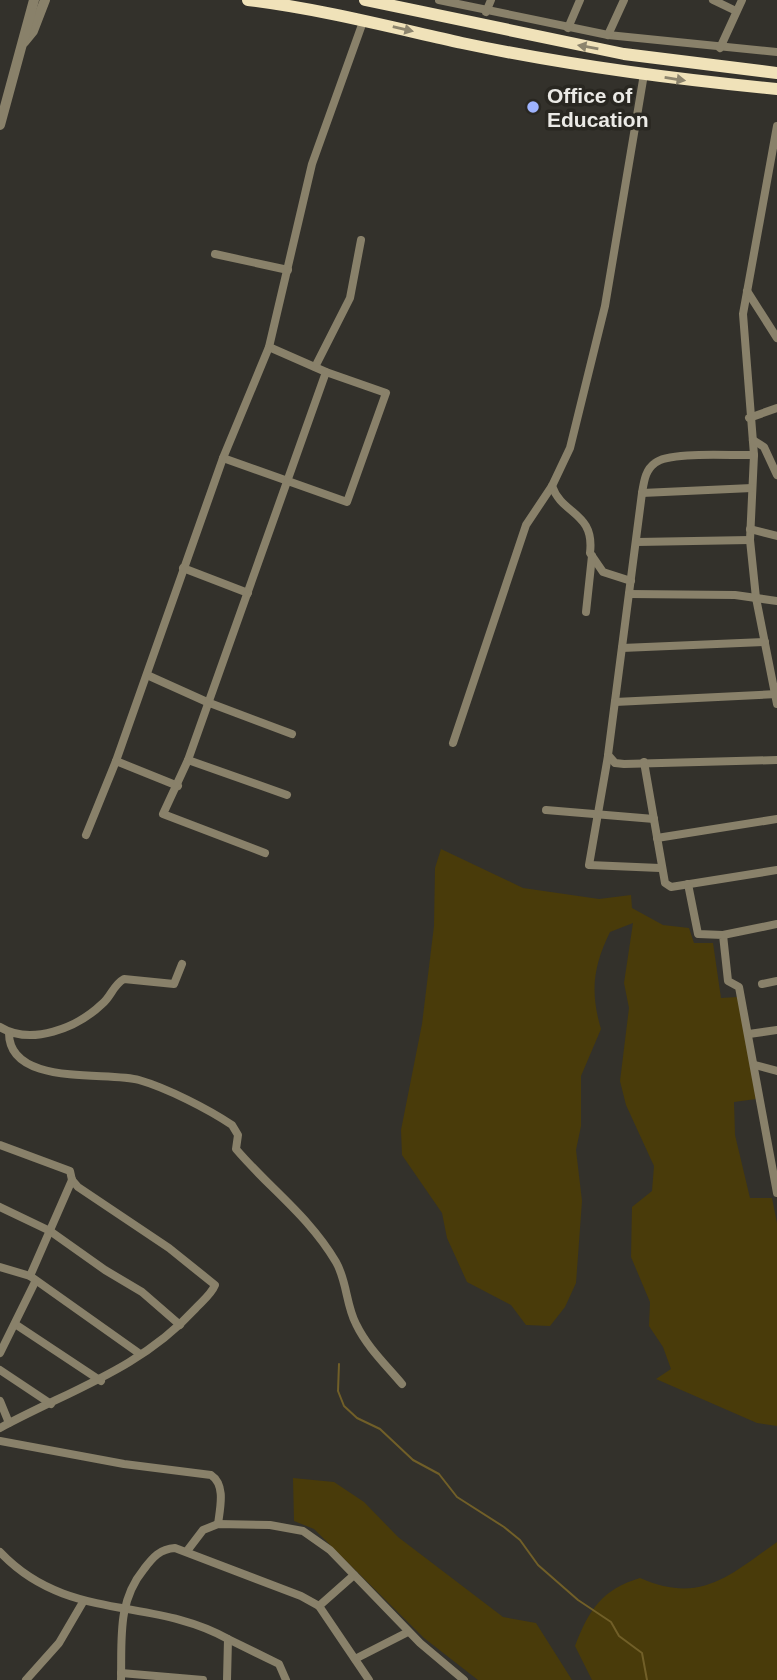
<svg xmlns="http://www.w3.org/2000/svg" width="777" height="1680" font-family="Arial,sans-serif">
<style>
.green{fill:#493b0a}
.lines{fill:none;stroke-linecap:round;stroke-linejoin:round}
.stream{stroke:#715f28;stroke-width:2}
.minor{stroke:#89816a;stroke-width:8}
.tertiary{stroke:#89816a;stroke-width:10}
.trunk{stroke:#f0e2b9;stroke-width:12}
.oneway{fill:#8c846d}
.poi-dot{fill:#9eb3fd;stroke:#292721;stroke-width:2.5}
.labels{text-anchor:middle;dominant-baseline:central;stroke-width:7;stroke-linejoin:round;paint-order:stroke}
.poi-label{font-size:21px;font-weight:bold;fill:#ebeae6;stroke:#292721;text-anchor:start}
</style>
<rect width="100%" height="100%" fill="#33312b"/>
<g class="green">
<path d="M 441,849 L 523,888 L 599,899 L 631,895 L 632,908 L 663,925 L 689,928 L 694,943 L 713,943 L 721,998 L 738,997 L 756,1099 L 734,1102 L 735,1135 L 750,1198 L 772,1198 L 777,1223 L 777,1426 L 757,1423 L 656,1379 L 671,1369 L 663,1347 L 649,1326 L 650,1302 L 631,1257 L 632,1207 L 652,1191 L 654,1166 L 626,1105 L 620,1081 L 629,1008 L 624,983 L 633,923 L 610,932 C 593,967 590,992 601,1029 L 581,1076 L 581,1126 L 576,1150 L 582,1201 L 576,1283 L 565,1307 L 550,1326 L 526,1325 L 511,1305 L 467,1282 L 447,1238 L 442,1213 L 402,1155 L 401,1130 L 422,1024 L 434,926 L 435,868 Z"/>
<path d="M 293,1478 L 334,1482 L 364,1502 L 398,1537 L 503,1617 L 536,1623 L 572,1680 L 478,1680 L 424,1638 L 314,1529 L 294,1521 Z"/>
<path d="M 777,1542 L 777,1680 L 592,1680 L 575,1646 C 589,1609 603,1589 640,1578 C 701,1605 730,1575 777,1542 Z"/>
</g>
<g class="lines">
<path class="stream" d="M 339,1364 L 338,1391 L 344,1406 L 357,1418 L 380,1429 L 413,1460 L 439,1474 L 457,1497 L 504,1527 L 520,1540 L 538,1565 L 578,1600 L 611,1622 L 619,1636 L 642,1653 L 647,1680"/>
<g class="minor">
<path d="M 439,0 L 608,35 L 777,52"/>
<path d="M 713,0 L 736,11"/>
<path d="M 486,12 L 491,0"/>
<path d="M 568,28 L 580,0"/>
<path d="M 608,35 L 624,0"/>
<path d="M 720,48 L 742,0"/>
<path d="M 777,126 L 743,314 L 754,455 L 750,540 L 756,598 L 777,704"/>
<path d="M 215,254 L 288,270"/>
<path d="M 747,291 L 777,338"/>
<path d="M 315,367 L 350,298 L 361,240"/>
<path d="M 749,418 L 777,408"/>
<path d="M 753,440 L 764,447 L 777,475"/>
<path d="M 754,455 C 733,456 669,451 655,463 C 645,470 644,482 642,493 L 608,755 L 615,763 L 624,764 L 777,760"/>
<path d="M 223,458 L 347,502 L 386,393 L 326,372 L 269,347"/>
<path d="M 552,486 C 562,515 595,512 590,553 L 603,572 L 631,581"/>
<path d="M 642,493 L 752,488"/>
<path d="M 750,529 L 777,536"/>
<path d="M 637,542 L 750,540"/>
<path d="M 183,568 L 248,593"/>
<path d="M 629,594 L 735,595 L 777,601"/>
<path d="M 586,612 L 592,556"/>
<path d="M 622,648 L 765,642"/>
<path d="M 147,675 L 207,702 L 292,734"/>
<path d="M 615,702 L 777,694"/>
<path d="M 453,743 L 526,525 L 552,486 L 570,448 L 605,306 L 644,74"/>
<path d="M 608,756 L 589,865 L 660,868"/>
<path d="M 188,760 L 287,795"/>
<path d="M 116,761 L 178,786"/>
<path d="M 644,762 L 665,883 L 671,887 L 777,870"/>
<path d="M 546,810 L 654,819"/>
<path d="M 86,835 L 116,761 L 223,458 L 269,347 L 312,164 L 364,19"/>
<path d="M 657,838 L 777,819"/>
<path d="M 265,853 L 163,814 L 188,760 L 326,372"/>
<path d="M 688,884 L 698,934 L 723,935 L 728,981 L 739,987 L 777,1193"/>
<path d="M 723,935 L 777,924"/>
<path d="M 762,984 L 777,981"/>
<path d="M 0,1027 C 31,1046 77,1028 102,1004 C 111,997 113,985 124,979 L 174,984 L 182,964"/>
<path d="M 9,1033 C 9,1087 107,1071 139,1080 C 167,1088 208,1109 232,1125 L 238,1135 L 236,1149 C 270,1189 308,1215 336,1262 C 347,1281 346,1305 356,1324 C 367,1347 386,1365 402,1384"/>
<path d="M 749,1034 L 777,1030"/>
<path d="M 755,1065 L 777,1071"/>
<path d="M 0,1145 L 70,1171 L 72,1180 L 78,1187 L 169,1248 L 215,1285 C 211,1295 201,1302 194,1310 C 140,1369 68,1391 0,1428"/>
<path d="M 0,1207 L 50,1231 L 105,1270 L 142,1292 L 180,1325"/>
<path d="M 0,1267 L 30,1276 L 140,1354"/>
<path d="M 30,1276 L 72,1180"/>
<path d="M 15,1324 L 101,1381"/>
<path d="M 0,1353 L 35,1282"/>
<path d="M 0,1370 L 51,1404"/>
<path d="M 0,1401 L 9,1423"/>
<path d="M 0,1441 L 124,1464 L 211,1475 C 226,1485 220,1508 218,1524"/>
<path d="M 187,1551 L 203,1530 L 218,1524 L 270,1525 L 303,1531 L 330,1550 L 420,1643 L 464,1680"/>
<path d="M 0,1552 C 67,1623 152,1596 228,1639 L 227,1680"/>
<path d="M 319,1606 L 354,1575"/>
<path d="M 228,1639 L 279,1664 L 286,1680"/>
<path d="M 355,1659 L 408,1632"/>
<path d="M 121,1673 L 203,1680"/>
<path d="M 26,1680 L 59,1643 L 83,1602"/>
<path d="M 121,1680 C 122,1639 117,1602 144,1569 C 153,1557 160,1549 175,1548 L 301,1596 L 319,1606 L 369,1680"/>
</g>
<g class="tertiary">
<path d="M 24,42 L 33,31 L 45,0"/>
<path d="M 0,125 L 34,0"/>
</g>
<g class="trunk">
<path d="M 248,0 C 321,9 390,27 462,43 C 566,65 671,79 777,89"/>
<path d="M 365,0 L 624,54 L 777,73"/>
</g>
</g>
<defs><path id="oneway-solid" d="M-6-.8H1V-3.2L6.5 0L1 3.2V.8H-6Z" transform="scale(1.75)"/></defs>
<g class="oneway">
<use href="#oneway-solid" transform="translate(403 29) rotate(13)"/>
<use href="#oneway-solid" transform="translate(588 47) rotate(-170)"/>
<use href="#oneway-solid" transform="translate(675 79) rotate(9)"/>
</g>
<circle class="poi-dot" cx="533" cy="107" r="7"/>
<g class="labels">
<g class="poi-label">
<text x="547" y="95">Office of<tspan x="547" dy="24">Education</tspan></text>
</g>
</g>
</svg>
